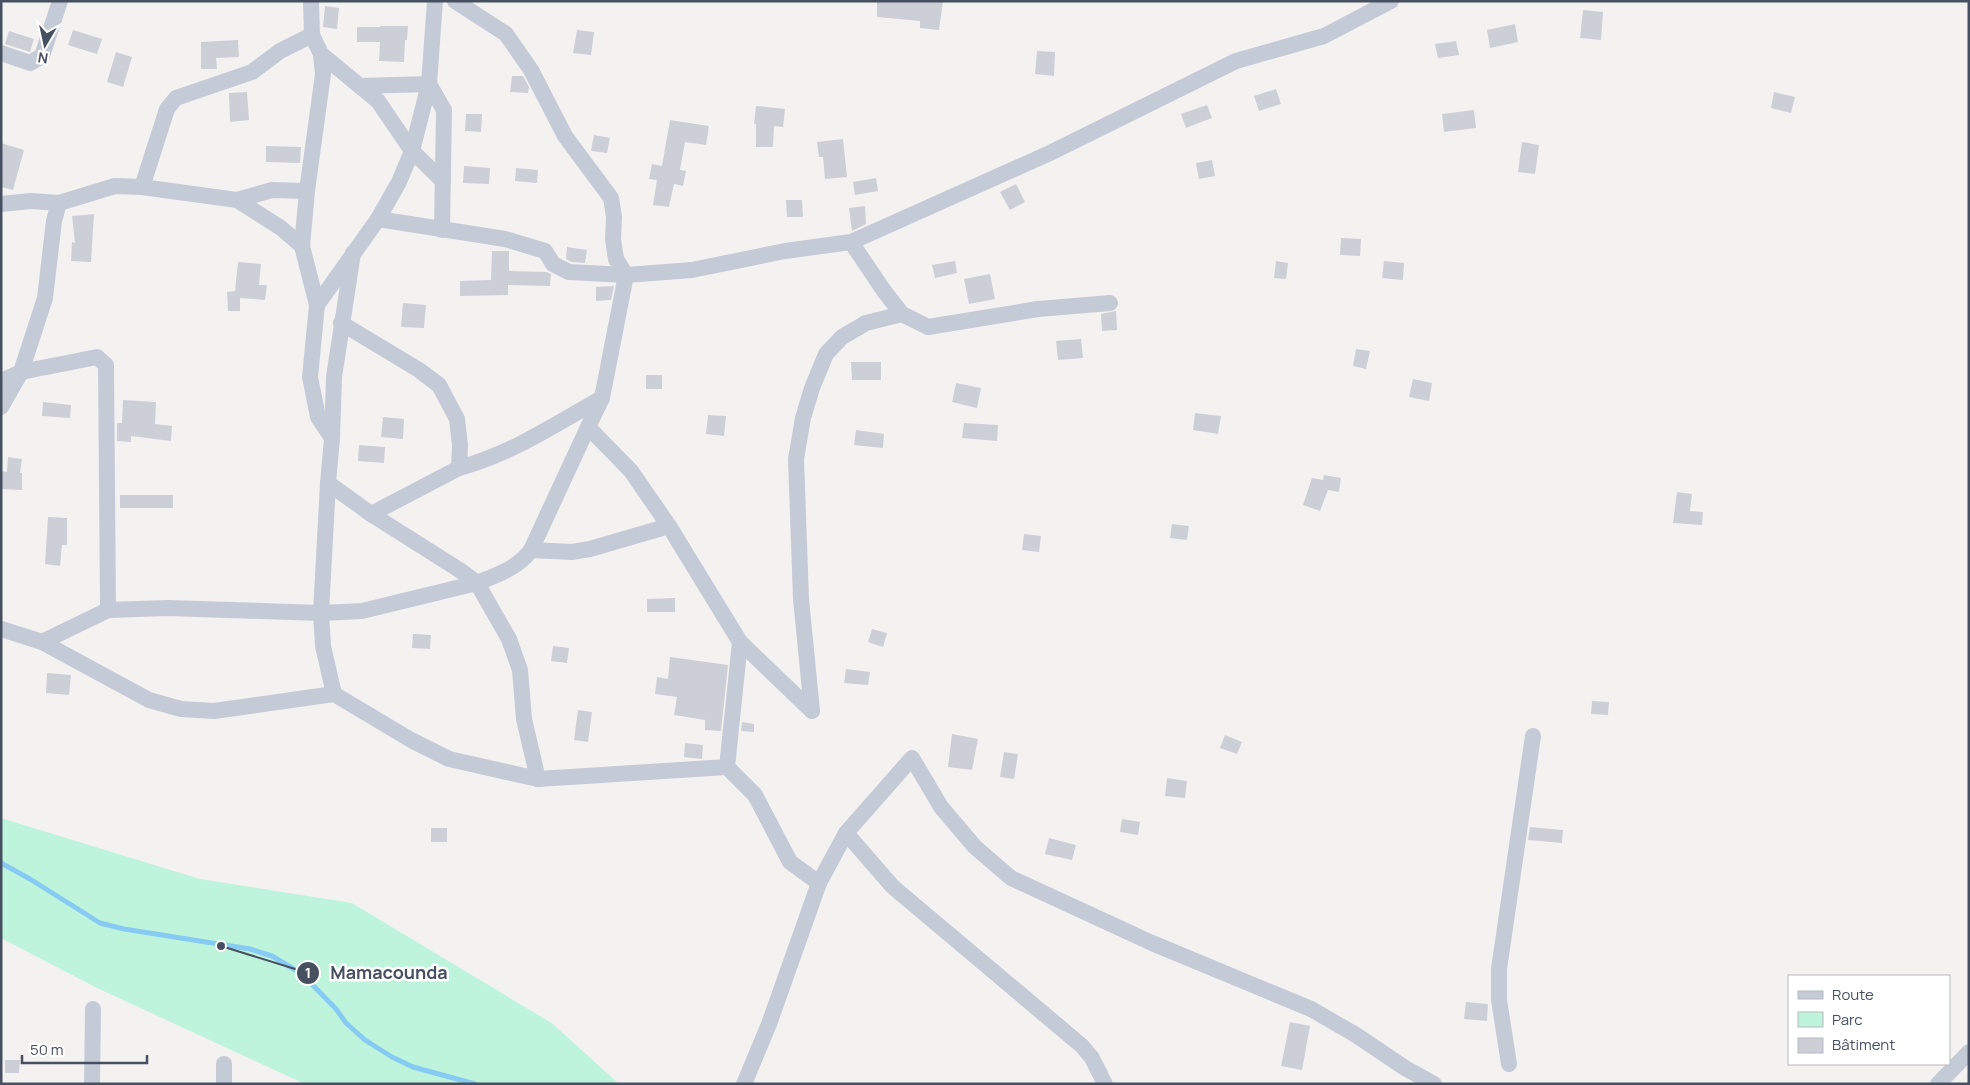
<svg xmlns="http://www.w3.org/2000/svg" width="1970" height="1085" font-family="Manrope,sans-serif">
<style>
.green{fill:#bef4dc}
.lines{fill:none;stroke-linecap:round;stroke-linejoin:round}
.stream{stroke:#87cbf4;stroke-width:5}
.building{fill:#cdcfd7}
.minor{stroke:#c4cbd7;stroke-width:16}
.leader{fill:none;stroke:#475061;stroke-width:2}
.callout-dot{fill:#475061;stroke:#fff;stroke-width:2}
.mark-label{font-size:15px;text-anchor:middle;font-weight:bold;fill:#fff}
.callout-label{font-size:18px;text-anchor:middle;font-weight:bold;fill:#475061;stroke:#fff;stroke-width:5;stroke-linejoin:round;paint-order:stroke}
</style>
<rect width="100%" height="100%" fill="#f4f2f1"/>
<path class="green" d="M 1,818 L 200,879 L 352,903 L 553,1024 L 619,1084 L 305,1084 L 97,988 L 1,938 Z"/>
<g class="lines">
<path class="stream" d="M 1,863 L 30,879 L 100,923 L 124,929 L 250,949 L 272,956 L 302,974 L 336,1009 L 346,1023 L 365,1040 L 392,1057 L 413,1067 L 475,1084"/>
</g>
<g class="building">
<path d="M 877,1 L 943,1 L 939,30 L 920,28 L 920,21 L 877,17 Z"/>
<path d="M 325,6 L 339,8 L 337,29 L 323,27 Z"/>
<path d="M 1583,10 L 1603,12 L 1601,40 L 1580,38 Z"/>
<path d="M 1515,24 L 1518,42 L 1490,48 L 1487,30 Z"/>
<path d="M 380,26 L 408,26 L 407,40 L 405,40 L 404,62 L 379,61 L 380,42 L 357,42 L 357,27 L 380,27 Z"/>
<path d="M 73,30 L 102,39 L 97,54 L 68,45 Z"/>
<path d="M 577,30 L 594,32 L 591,55 L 573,53 Z"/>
<path d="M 9,31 L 34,39 L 30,52 L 5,44 Z"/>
<path d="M 238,40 L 239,57 L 216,58 L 217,69 L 201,69 L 201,42 Z"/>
<path d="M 1456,41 L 1459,55 L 1438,58 L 1435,44 Z"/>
<path d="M 1037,51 L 1055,52 L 1054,76 L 1035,74 Z"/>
<path d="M 116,52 L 132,57 L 123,87 L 107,82 Z"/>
<path d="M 512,76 L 523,76 L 529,87 L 528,93 L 510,92 Z"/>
<path d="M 1276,89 L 1281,104 L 1259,111 L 1254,96 Z"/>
<path d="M 247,92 L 249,120 L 230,122 L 229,93 Z"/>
<path d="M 1774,92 L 1795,97 L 1791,113 L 1771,108 Z"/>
<path d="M 1207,105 L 1212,118 L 1186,128 L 1181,114 Z"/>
<path d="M 756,106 L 785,109 L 783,127 L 774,126 L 773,147 L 756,147 L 756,124 L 754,124 Z"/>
<path d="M 1474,110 L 1476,128 L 1444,132 L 1442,114 Z"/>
<path d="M 466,114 L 482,114 L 481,132 L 465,131 Z"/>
<path d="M 670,120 L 709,126 L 706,145 L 685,142 L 680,170 L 686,171 L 683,186 L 674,184 L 669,207 L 653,205 L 657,180 L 649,179 L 652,164 L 662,166 Z"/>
<path d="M 594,135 L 610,138 L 607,153 L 591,151 Z"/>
<path d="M 843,139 L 847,177 L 825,179 L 823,157 L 819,157 L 817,142 Z"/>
<path d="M 1522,142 L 1539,145 L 1535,174 L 1518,172 Z"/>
<path d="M 1,143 L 24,150 L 13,190 L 1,187 Z"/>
<path d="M 266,146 L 301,147 L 300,163 L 266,162 Z"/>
<path d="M 1212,160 L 1215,176 L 1199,179 L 1196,163 Z"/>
<path d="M 464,166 L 490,168 L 489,184 L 463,183 Z"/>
<path d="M 516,168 L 538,170 L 537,183 L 515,181 Z"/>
<path d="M 876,178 L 878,191 L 855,195 L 853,182 Z"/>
<path d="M 1016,184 L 1025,202 L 1010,210 L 1000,192 Z"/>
<path d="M 786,200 L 802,200 L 803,217 L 787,217 Z"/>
<path d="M 865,206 L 866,224 L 852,231 L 849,208 Z"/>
<path d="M 94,214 L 91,262 L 71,261 L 72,242 L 75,243 L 72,216 Z"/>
<path d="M 1341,238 L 1361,239 L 1360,256 L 1340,255 Z"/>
<path d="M 567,247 L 587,250 L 585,263 L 572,262 L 566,259 Z"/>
<path d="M 492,251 L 509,251 L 509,271 L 547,272 L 551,274 L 550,286 L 508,285 L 508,295 L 460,296 L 460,281 L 491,280 Z"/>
<path d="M 955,261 L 957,273 L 935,278 L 932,265 Z"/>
<path d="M 1276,261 L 1288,263 L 1286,279 L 1274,278 Z"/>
<path d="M 1384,261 L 1404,263 L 1403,280 L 1382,278 Z"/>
<path d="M 238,262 L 261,264 L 259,285 L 267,285 L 265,300 L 240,298 L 240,311 L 228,311 L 227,292 L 235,291 Z"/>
<path d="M 990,274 L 995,299 L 969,304 L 964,279 Z"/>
<path d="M 614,286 L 611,300 L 596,301 L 596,287 Z"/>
<path d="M 403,303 L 426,305 L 424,328 L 401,327 Z"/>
<path d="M 1116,311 L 1117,330 L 1102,331 L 1101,314 Z"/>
<path d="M 1081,339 L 1083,358 L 1058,360 L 1056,341 Z"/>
<path d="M 1356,349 L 1370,351 L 1366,369 L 1353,366 Z"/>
<path d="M 851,362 L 881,362 L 881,380 L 852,380 Z"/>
<rect x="646" y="375" width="16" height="14"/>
<path d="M 1413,379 L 1432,383 L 1429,401 L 1409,397 Z"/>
<path d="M 956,383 L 981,388 L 977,408 L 952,402 Z"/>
<path d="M 123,400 L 156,402 L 155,424 L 172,426 L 171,441 L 131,436 L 131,442 L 117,441 L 117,423 L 122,423 Z"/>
<path d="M 43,402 L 71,405 L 70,418 L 42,416 Z"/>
<path d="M 1195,413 L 1221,416 L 1218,434 L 1193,430 Z"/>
<path d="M 708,415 L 726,416 L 724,436 L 706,434 Z"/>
<path d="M 383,417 L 404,419 L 403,439 L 381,437 Z"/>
<path d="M 964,423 L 998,425 L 997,441 L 962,438 Z"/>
<path d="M 856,430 L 884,434 L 883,448 L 854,445 Z"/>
<path d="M 359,445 L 385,447 L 384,463 L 358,461 Z"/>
<path d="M 8,457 L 22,459 L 20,473 L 22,473 L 22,490 L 1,489 L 1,471 L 7,472 Z"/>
<path d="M 1324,475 L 1341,478 L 1339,492 L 1328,490 L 1320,511 L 1303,505 L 1312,478 L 1323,480 Z"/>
<path d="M 1677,492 L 1692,494 L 1690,511 L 1703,512 L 1702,525 L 1673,523 Z"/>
<rect x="120" y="495" width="53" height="13"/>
<path d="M 48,517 L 67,518 L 67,545 L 62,545 L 60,566 L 45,564 Z"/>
<path d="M 1172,524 L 1189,526 L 1187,540 L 1170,538 Z"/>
<path d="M 1024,534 L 1041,536 L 1039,552 L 1022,550 Z"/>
<path d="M 675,598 L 675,612 L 647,612 L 647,599 Z"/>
<path d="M 872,629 L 887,633 L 883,647 L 868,642 Z"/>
<path d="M 413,634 L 431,635 L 430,649 L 412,648 Z"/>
<path d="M 553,646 L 569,648 L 567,663 L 551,661 Z"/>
<path d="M 670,657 L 728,665 L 721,731 L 705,730 L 705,720 L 674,715 L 677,697 L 655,694 L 657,677 L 668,679 Z"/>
<path d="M 846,669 L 870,672 L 868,685 L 844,683 Z"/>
<path d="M 47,673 L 71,675 L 69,695 L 46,693 Z"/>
<path d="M 1592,701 L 1609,702 L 1608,715 L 1591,714 Z"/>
<path d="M 578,710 L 592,712 L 588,742 L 574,740 Z"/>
<path d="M 742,722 L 754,724 L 754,732 L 741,731 Z"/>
<path d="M 952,734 L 978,739 L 972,770 L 948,767 Z"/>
<path d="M 1225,735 L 1242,742 L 1237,754 L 1220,748 Z"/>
<path d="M 685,743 L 703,745 L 702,759 L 684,757 Z"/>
<path d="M 1004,752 L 1018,754 L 1014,779 L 1000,777 Z"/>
<path d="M 1167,778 L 1187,781 L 1185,798 L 1165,796 Z"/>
<path d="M 1122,819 L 1140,822 L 1138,835 L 1120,832 Z"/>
<path d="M 1530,827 L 1563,830 L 1562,843 L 1528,840 Z"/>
<rect x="431" y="828" width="16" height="14"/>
<path d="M 1049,838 L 1076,845 L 1072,860 L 1045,854 Z"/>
<path d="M 1466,1002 L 1488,1004 L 1487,1021 L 1464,1019 Z"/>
<path d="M 1290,1022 L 1310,1026 L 1302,1070 L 1281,1066 Z"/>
<path d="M 5,1060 L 20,1060 L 19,1073 L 5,1073 Z"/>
</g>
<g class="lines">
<g class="minor">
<path d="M 455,1 L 506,34 L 531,70 L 565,136 L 611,198 L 614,217 L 613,239 L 616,259 L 626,275 L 602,398 L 588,427 L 631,471 L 669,526 L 740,642 L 727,767"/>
<path d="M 1,53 L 30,63 L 42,56 L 60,1"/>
<path d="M 321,54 L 378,101 L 412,151 L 443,181"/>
<path d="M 360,86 L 429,84 L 444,110 L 442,230"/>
<path d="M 142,187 L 167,109 L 176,98 L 252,72 L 280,51 L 312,35"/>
<path d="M 237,200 L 281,228 L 302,246 L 317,305 L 310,377 L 318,417 L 332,438"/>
<path d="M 1,204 L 31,201 L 59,203 L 115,186 L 142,187 L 237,200 L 272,190 L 307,191"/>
<path d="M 378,219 L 505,239 L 545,251 L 553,264 L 569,272 L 626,275 L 692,270 L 785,251 L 851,242 L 1050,153 L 1236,61 L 1324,36 L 1391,1"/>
<path d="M 851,242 L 884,291 L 902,314 L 928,327 L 1038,309 L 1110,303"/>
<path d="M 302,246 L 307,191 L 323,74 L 321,54 L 312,35 L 311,1"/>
<path d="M 317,305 L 378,219 L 399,182 L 412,151 L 429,84 L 435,1"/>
<path d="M 341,323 L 419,370 L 439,385 L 457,419 L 460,445 L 459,468"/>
<path d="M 1,381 L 21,372 L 97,357 L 106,365 L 108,610"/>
<path d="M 1,407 L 21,372 L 45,298 L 54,221 L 59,203"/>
<path d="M 328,483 L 371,514 L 461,571 L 477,583 C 497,575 518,568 531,550 L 588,427"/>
<path d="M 371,514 L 459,468 C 511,454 556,424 602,398"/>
<path d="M 531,550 L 572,552 L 590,549 L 669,526"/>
<path d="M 1,629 L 42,642 L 149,700 L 181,709 L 214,711 L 334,694 L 411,740 L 449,759 L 538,779 L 727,767 L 755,795 L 790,862 L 819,883"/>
<path d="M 42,642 L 108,610 L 168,608 L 321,613 L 362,611 L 477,583 L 509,639 L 520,670 L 524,719 L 538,779"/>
<path d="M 740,642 L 812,711"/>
<path d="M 334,694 L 323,646 L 321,613 L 328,483 L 332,438 L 334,377 L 353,253"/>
<path d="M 812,711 L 801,599 L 796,459 L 803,418 L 812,388 L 826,354 L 842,337 L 866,323 L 902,314"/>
<path d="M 846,833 L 893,887 L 1082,1046 L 1092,1058 L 1105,1084"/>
<path d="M 224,1064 L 224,1084"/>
<path d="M 1509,1064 L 1499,1000 L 1499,969 L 1533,736"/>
<path d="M 92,1084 L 93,1009"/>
<path d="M 744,1084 L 769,1024 L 819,883 L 846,833 L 912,758 L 941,807 L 975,847 L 1011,878 L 1152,943 L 1311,1009 L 1356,1035 L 1405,1068 L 1434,1084"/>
<path d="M 1938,1084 L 1969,1052"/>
</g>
</g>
<path class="leader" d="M221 946L308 973"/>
<g class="callout-dot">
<circle cx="221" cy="946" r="5"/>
<circle cx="308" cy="973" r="12"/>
</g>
<g class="mark-label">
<text x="308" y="978">1</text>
</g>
<g class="callout-label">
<text x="389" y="979">Mamacounda</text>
</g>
<rect width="1970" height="1085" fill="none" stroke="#475061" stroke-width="5"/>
<rect x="1788" y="975" width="162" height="90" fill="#ffffff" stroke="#b5b9c0"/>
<rect x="1798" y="991" width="25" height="8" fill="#c4cbd7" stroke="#b5b9c0"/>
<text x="1832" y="1000" font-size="15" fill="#475061">Route</text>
<rect x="1798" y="1012" width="25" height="15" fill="#bef4dc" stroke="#b5b9c0"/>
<text x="1832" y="1025" font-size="15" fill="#475061">Parc</text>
<rect x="1798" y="1038" width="25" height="15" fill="#cdcfd7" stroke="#b5b9c0"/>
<text x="1832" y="1050" font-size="15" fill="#475061">Bâtiment</text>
<g transform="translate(45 45) rotate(189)" stroke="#ffffff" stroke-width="4" paint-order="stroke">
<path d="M0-4L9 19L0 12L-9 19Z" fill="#475061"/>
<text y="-8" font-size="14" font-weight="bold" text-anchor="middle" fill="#475061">N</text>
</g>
<path d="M22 1055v8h125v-8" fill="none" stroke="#475061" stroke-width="2.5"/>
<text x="30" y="1055" font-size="15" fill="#475061" stroke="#ffffff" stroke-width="4" paint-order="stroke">50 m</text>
</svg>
